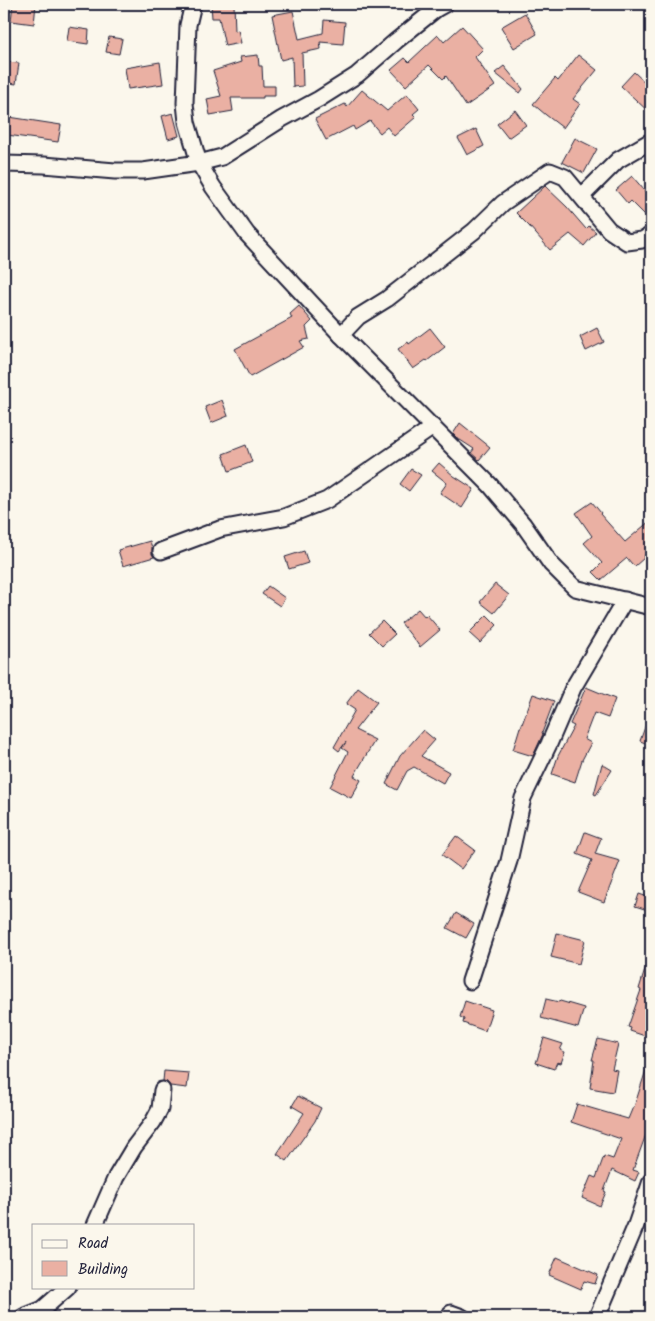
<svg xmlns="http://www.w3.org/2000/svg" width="655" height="1321" font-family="Kalam,sans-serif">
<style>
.building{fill:#eab0a3;stroke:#22223b}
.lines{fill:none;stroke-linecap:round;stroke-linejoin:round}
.street-casing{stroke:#22223b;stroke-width:19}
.street{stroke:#fbf7ec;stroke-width:15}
</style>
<rect width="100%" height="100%" fill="#fbf7ec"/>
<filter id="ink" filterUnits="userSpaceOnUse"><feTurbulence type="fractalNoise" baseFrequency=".02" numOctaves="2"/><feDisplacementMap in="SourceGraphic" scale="10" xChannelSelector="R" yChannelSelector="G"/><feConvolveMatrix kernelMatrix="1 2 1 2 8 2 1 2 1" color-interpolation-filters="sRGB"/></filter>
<g filter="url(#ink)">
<g class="building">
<path d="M 13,4 L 36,4 L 34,24 L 11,21 Z"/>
<path d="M 211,4 L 234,4 L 235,31 L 238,30 L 241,43 L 225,46 L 219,18 L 212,18 Z"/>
<path d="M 293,11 L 299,39 L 323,33 L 324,20 L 345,22 L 343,44 L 320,42 L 321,49 L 302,53 L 303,86 L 293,87 L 292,57 L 281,60 L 272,15 Z"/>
<path d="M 525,13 L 537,34 L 514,48 L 501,27 Z"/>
<path d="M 462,26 L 483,49 L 475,57 L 495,86 L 466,106 L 446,76 L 443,79 L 429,65 L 406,86 L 391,70 L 405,58 L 409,62 L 438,35 L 444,42 Z"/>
<path d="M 69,27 L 89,30 L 88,44 L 67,41 Z"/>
<path d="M 109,37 L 122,39 L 119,54 L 106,52 Z"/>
<path d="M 258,55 L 259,66 L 262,66 L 263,86 L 275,86 L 275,96 L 263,96 L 263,98 L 231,98 L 233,111 L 210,115 L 207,99 L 221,96 L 213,71 L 241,62 L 240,57 Z"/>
<path d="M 578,55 L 597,70 L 573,99 L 580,104 L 563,128 L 546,115 L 533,104 L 555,78 L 558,81 Z"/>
<path d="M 4,62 L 19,63 L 16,84 L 4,82 Z"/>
<path d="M 160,62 L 163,84 L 128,89 L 125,68 Z"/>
<path d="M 504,66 L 523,89 L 520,93 L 495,73 Z"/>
<path d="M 634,72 L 651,88 L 651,114 L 621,86 Z"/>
<path d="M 362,90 L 387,111 L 407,94 L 419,109 L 413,114 L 416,117 L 394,136 L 387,127 L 380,133 L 370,121 L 355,130 L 353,126 L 326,140 L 315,119 L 345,104 L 347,107 Z"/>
<path d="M 515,110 L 526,125 L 508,138 L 497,124 Z"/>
<path d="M 173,113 L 179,136 L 168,139 L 162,116 Z"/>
<path d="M 9,117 L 61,125 L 58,142 L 7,135 Z"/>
<path d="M 476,129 L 484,146 L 467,155 L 458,138 Z"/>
<path d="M 575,138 L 597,149 L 584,173 L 562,162 Z"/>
<path d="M 632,176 L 651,198 L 651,221 L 631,201 L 628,204 L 616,190 Z"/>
<path d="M 545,186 L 567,207 L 586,229 L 589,226 L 596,232 L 584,246 L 570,234 L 550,250 L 529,226 L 516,213 Z"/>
<path d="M 299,306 L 312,321 L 306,327 L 309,339 L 300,341 L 304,347 L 250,377 L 235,349 L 292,318 L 290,314 Z"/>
<path d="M 430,328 L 445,347 L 427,361 L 426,360 L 413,369 L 398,349 L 408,342 L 409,344 Z"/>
<path d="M 597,328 L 604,342 L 586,351 L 580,337 Z"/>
<path d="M 222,400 L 228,416 L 211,423 L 205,407 Z"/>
<path d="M 460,423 L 490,447 L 479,460 L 471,453 L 474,449 L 457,438 L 453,434 Z"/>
<path d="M 246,445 L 252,462 L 229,471 L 223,454 Z"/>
<path d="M 439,463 L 454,476 L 474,489 L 462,508 L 440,493 L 447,483 L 432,471 Z"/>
<path d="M 411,469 L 421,475 L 409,491 L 400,484 Z"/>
<path d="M 592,502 L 601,513 L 600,514 L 625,542 L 651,520 L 651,550 L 643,557 L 644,558 L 635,566 L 632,564 L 627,558 L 601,580 L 593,572 L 602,563 L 584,543 L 592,536 L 576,513 Z"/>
<path d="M 150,541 L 152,548 L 152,554 L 154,557 L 123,566 L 118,550 Z"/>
<path d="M 304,551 L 308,563 L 289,569 L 285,557 Z"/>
<path d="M 495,584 L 509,595 L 494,613 L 480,602 Z"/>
<path d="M 268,586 L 285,598 L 280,606 L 262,594 Z"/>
<path d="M 418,609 L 425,617 L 427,615 L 440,630 L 420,647 L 401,623 Z"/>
<path d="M 487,615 L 497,625 L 480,643 L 469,633 Z"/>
<path d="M 382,621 L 395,634 L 382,646 L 369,633 Z"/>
<path d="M 586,687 L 615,699 L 608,718 L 594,713 L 584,739 L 591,743 L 582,760 L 575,782 L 552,774 L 558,756 L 574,726 L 570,724 Z"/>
<path d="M 358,688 L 377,702 L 355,730 L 375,740 L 354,776 L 361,780 L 351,798 L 330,787 L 348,752 L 342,748 L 346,742 L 339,751 L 334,747 L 355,710 L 346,704 Z"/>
<path d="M 533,694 L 554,701 L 542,733 L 543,734 L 533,756 L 513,750 L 520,727 L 521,727 Z"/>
<path d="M 650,713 L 651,714 L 651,745 L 640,741 Z"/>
<path d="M 423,730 L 435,740 L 421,756 L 449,772 L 443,783 L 414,767 L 407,771 L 397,790 L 386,784 L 400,756 Z"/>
<path d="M 602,764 L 612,770 L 596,795 L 594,794 Z"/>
<path d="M 585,832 L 601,838 L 595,854 L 620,861 L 604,902 L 578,892 L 592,860 L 577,854 Z"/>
<path d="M 456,836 L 475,850 L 461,869 L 442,855 Z"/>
<path d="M 639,894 L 651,898 L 651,911 L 635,906 Z"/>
<path d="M 456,913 L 474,924 L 466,938 L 447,928 Z"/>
<path d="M 557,933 L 585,940 L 579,964 L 551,957 Z"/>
<path d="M 649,957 L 651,957 L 651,1038 L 630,1031 L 631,1028 L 628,1027 L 641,990 L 639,989 Z"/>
<path d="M 546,999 L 559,1002 L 560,1001 L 584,1008 L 578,1028 L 541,1018 Z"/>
<path d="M 465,1001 L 492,1010 L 485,1031 L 463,1023 L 464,1019 L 460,1017 Z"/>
<path d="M 544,1038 L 563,1044 L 560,1050 L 565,1052 L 561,1063 L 557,1062 L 554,1069 L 536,1063 Z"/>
<path d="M 598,1039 L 618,1044 L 612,1069 L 617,1070 L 613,1092 L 590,1088 L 594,1060 L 592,1060 Z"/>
<path d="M 649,1061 L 651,1061 L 651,1121 L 633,1170 L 639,1172 L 635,1181 L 612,1170 L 604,1191 L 606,1192 L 600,1206 L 582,1198 L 591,1176 L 596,1178 L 604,1156 L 613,1159 L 621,1139 L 571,1122 L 577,1104 L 628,1119 L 633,1107 L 634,1107 Z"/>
<path d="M 164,1071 L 189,1073 L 187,1088 L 170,1086 L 167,1082 L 163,1081 Z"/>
<path d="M 298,1096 L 321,1108 L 315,1121 L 287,1161 L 277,1154 L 304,1113 L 292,1106 Z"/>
<path d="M 557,1257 L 598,1275 L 595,1284 L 584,1281 L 581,1289 L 549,1275 Z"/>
</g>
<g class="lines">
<g class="street-casing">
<g id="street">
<path d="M 193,4 L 188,25 L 185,103 L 187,122 L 199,163 L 213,187 L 247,234 L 341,335 L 490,485 L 523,524 L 551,564 L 575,588 L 651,607"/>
<path d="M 4,164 L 44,165 L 115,171 L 143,171 L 199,163 L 222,157 L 282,119 L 319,99 L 357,75 L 396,41 L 436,9 L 445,4"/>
<path d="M 582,196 L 618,160 L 651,141"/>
<path d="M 341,335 L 358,317 L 387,299 L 442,256 L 474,231 L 503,203 L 550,171 L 565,177 L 609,230 L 627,242 L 642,240 L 651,235"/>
<path d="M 161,551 L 220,529 L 284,517 L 327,500 L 433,427"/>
<path d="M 470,981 L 509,861 L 523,798 L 549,744 L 573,688 L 625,600"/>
<path d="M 95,1225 L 116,1177 L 134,1147 L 153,1122 L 160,1109 L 162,1090"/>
<path d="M 451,1313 L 462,1317"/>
<path d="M 23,1317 L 43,1309 L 68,1287"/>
<path d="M 597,1317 L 636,1225 L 651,1181"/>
</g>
</g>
<use href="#street" class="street"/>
</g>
</g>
<rect width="655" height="1321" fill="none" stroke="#fbf7ec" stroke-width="20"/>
<rect x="10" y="10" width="635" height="1301" fill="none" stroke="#22223b" stroke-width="2" filter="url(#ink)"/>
<rect x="32" y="1224" width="162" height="65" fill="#fbf7ec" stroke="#a4a2a5"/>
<rect x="42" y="1240" width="25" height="8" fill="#fbf7ec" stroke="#a4a2a5"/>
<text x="78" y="1248" font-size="15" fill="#22223b">Road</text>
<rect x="42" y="1261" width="25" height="15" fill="#eab0a3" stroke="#a4a2a5"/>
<text x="78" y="1274" font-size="15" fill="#22223b">Building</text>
</svg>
